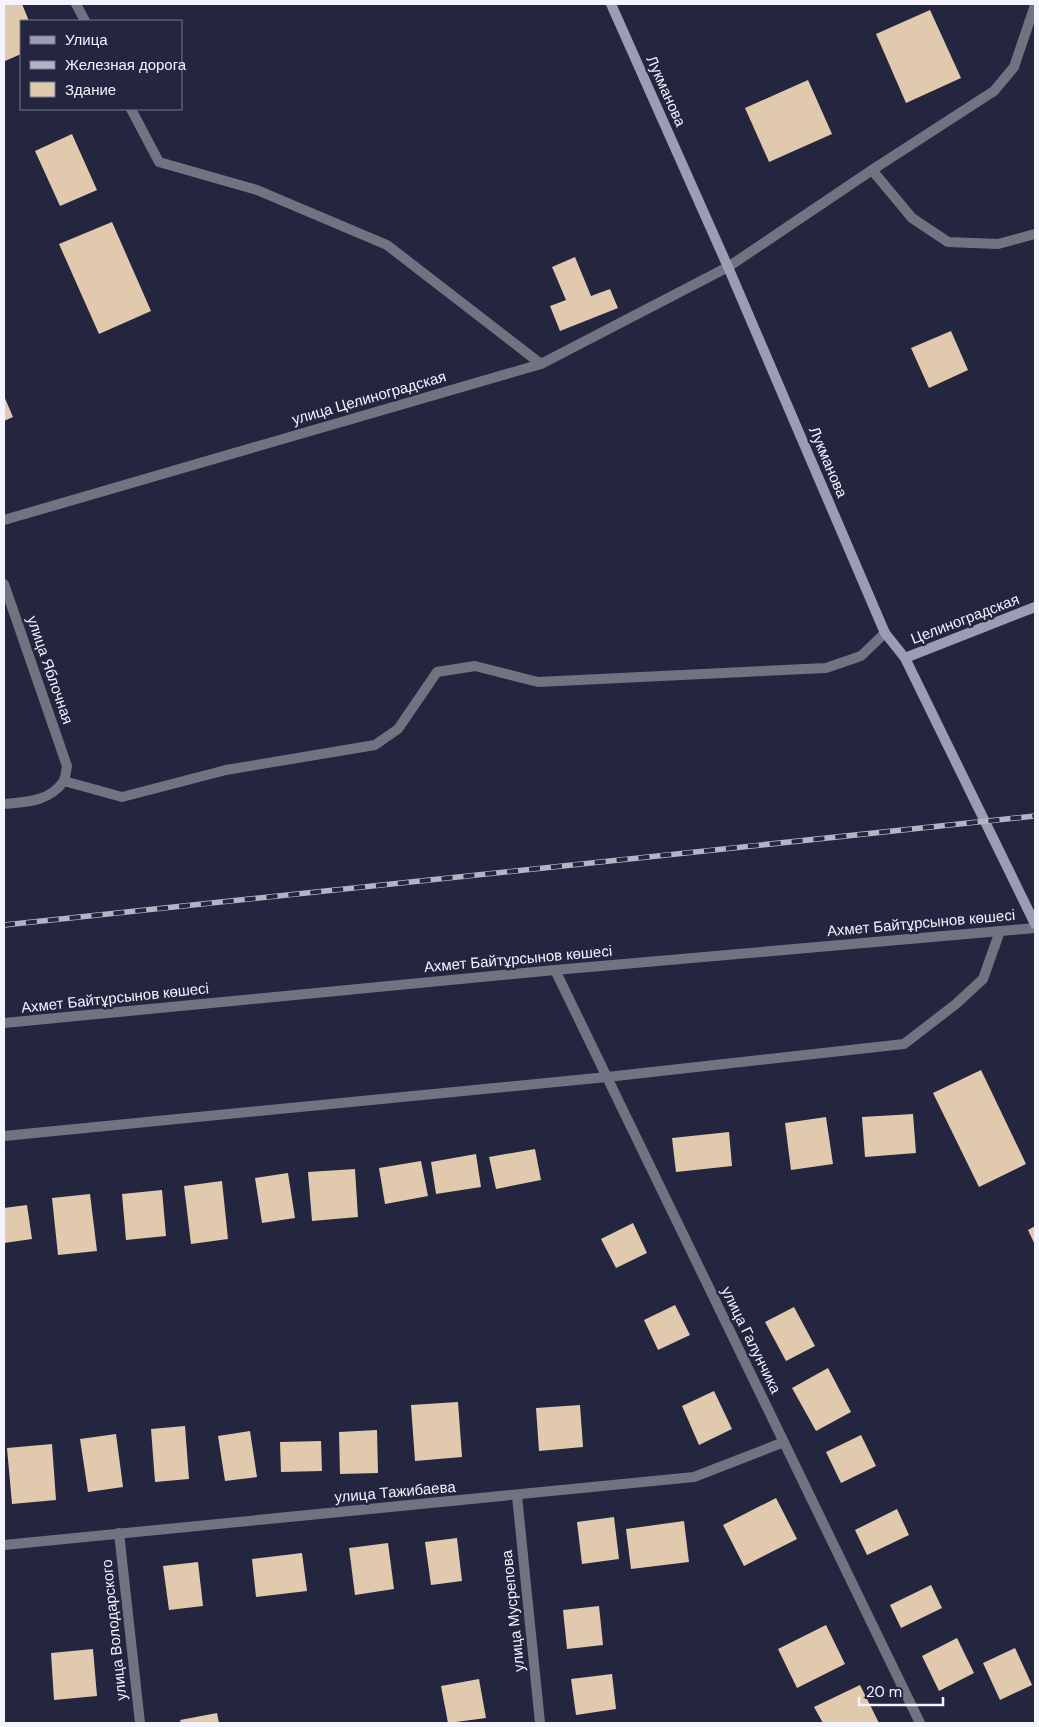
<svg xmlns="http://www.w3.org/2000/svg" width="1039" height="1727" font-family="'DM Sans',sans-serif">
<style>
.building{fill:#e1c9ae}
.lines{fill:none;stroke-linecap:round;stroke-linejoin:round}
.lane{stroke:#717380;stroke-width:10}
.street{stroke:#717380;stroke-width:10}
.secondary{stroke:#9a9db3;stroke-width:10}
.rail-casing{stroke:#b4b5c4;stroke-width:5.5}
.rail{stroke:#24263f;stroke-width:4;stroke-dasharray:11;stroke-linecap:butt}
.labels{text-anchor:middle;dominant-baseline:central;stroke-width:5;stroke-linejoin:round;paint-order:stroke}
.street-label{font-size:15px;fill:#f3f4ff;stroke:#24263f}
</style>
<rect width="100%" height="100%" fill="#24263f"/>
<g class="building">
<path d="M 4,4 L 22,4 L 29,21 L 21,21 L 21,54 L 5,61 Z"/>
<path d="M 930,10 L 961,78 L 906,103 L 876,34 Z"/>
<path d="M 808,80 L 832,134 L 769,162 L 745,108 Z"/>
<path d="M 72,134 L 97,190 L 60,206 L 35,151 Z"/>
<path d="M 112,222 L 151,311 L 99,334 L 59,244 Z"/>
<path d="M 575,257 L 591,296 L 610,289 L 618,308 L 560,331 L 550,306 L 566,300 L 552,267 Z"/>
<path d="M 951,331 L 968,370 L 929,388 L 911,348 Z"/>
<path d="M 4,396 L 13,417 L 4,421 Z"/>
<path d="M 981,1070 L 1026,1164 L 979,1187 L 933,1093 Z"/>
<path d="M 913,1114 L 916,1153 L 865,1157 L 862,1117 Z"/>
<path d="M 826,1117 L 833,1164 L 791,1170 L 785,1123 Z"/>
<path d="M 729,1132 L 732,1166 L 676,1172 L 672,1138 Z"/>
<path d="M 535,1149 L 541,1180 L 496,1189 L 489,1157 Z"/>
<path d="M 476,1154 L 481,1187 L 436,1194 L 431,1162 Z"/>
<path d="M 421,1161 L 428,1196 L 385,1204 L 379,1168 Z"/>
<path d="M 355,1169 L 358,1217 L 312,1221 L 308,1172 Z"/>
<path d="M 288,1173 L 295,1218 L 262,1223 L 255,1178 Z"/>
<path d="M 222,1181 L 228,1239 L 191,1244 L 184,1186 Z"/>
<path d="M 162,1190 L 166,1236 L 126,1240 L 122,1194 Z"/>
<path d="M 90,1194 L 97,1251 L 58,1255 L 52,1198 Z"/>
<path d="M 27,1205 L 32,1239 L 4,1243 L 4,1208 Z"/>
<path d="M 633,1223 L 647,1253 L 616,1268 L 601,1239 Z"/>
<path d="M 1035,1226 L 1035,1245 L 1028,1230 Z"/>
<path d="M 675,1305 L 690,1335 L 658,1350 L 644,1320 Z"/>
<path d="M 794,1307 L 815,1346 L 786,1361 L 765,1322 Z"/>
<path d="M 828,1368 L 851,1412 L 816,1431 L 792,1388 Z"/>
<path d="M 714,1391 L 732,1429 L 699,1445 L 682,1406 Z"/>
<path d="M 458,1402 L 462,1457 L 415,1461 L 411,1405 Z"/>
<path d="M 580,1405 L 583,1447 L 539,1451 L 536,1408 Z"/>
<path d="M 185,1426 L 189,1479 L 155,1482 L 151,1429 Z"/>
<path d="M 377,1430 L 378,1473 L 340,1474 L 339,1432 Z"/>
<path d="M 250,1431 L 257,1477 L 225,1481 L 218,1436 Z"/>
<path d="M 116,1434 L 123,1487 L 88,1492 L 80,1439 Z"/>
<path d="M 861,1435 L 876,1466 L 841,1483 L 826,1452 Z"/>
<path d="M 321,1441 L 322,1471 L 281,1472 L 280,1442 Z"/>
<path d="M 52,1444 L 56,1500 L 12,1504 L 7,1448 Z"/>
<path d="M 776,1498 L 797,1539 L 744,1566 L 723,1525 Z"/>
<path d="M 897,1509 L 909,1535 L 867,1555 L 855,1530 Z"/>
<path d="M 614,1517 L 619,1559 L 582,1564 L 577,1522 Z"/>
<path d="M 684,1521 L 689,1562 L 631,1569 L 626,1529 Z"/>
<path d="M 457,1538 L 462,1581 L 431,1585 L 425,1542 Z"/>
<path d="M 388,1543 L 394,1589 L 355,1595 L 349,1548 Z"/>
<path d="M 302,1553 L 307,1591 L 256,1597 L 252,1559 Z"/>
<path d="M 198,1562 L 203,1606 L 169,1610 L 163,1566 Z"/>
<path d="M 931,1585 L 942,1608 L 901,1628 L 890,1605 Z"/>
<path d="M 599,1606 L 603,1645 L 567,1649 L 563,1610 Z"/>
<path d="M 826,1625 L 845,1664 L 797,1688 L 778,1649 Z"/>
<path d="M 957,1638 L 974,1673 L 939,1691 L 922,1656 Z"/>
<path d="M 1015,1648 L 1032,1685 L 1000,1700 L 983,1663 Z"/>
<path d="M 93,1649 L 97,1696 L 54,1700 L 51,1653 Z"/>
<path d="M 612,1674 L 616,1709 L 576,1715 L 571,1679 Z"/>
<path d="M 479,1679 L 486,1718 L 448,1723 L 441,1686 Z"/>
<path d="M 860,1685 L 879,1723 L 823,1723 L 814,1707 Z"/>
<path d="M 217,1713 L 219,1723 L 181,1723 L 180,1720 Z"/>
</g>
<g class="lines">
<g class="lane">
<path d="M 76,4 L 85,21"/>
<path d="M 131,109 L 159,162 L 257,190 L 387,245 L 541,364"/>
</g>
<g class="street">
<path d="M 872,170 L 912,218 L 948,242 L 998,244 L 1035,234"/>
<path d="M 4,520 L 541,364 L 728,267 L 872,170 L 994,91 L 1014,67 L 1035,5"/>
<path d="M 4,584 L 67,766 C 66,771 66,777 63,782 C 49,802 25,802 4,804"/>
<path d="M 64,781 L 122,797 L 226,770 L 375,745 L 398,729 L 437,672 L 475,666 L 538,682 L 826,668 L 861,656 L 885,633"/>
<path d="M 555,970 L 920,1723"/>
<path d="M 4,1023 L 555,970 L 1035,928"/>
<path d="M 4,1136 L 607,1077 L 904,1044 L 956,1004 L 983,979 L 1000,931"/>
<path d="M 517,1496 L 540,1723"/>
<path d="M 119,1533 L 140,1723"/>
<path d="M 4,1545 L 694,1477 L 784,1442"/>
</g>
<g class="secondary">
<path d="M 611,4 L 728,267 L 885,633 L 905,658 L 1035,924"/>
<path d="M 905,658 L 1035,607"/>
</g>
<g class="rail-casing">
<path id="rail" d="M 4,925 L 1035,816"/>
</g>
<use href="#rail" class="rail"/>
</g>
<g class="labels">
<g class="street-label">
<text transform="translate(666 91) rotate(66)">Лукманова</text>
<text transform="translate(369 398) rotate(-16)">улица Целиноградская</text>
<text transform="translate(828 462) rotate(67)">Лукманова</text>
<text transform="translate(965 619) rotate(-21)">Целиноградская</text>
<text transform="translate(50 670) rotate(71)">улица Яблочная</text>
<text transform="translate(921 923) rotate(-5)">Ахмет Байтұрсынов көшесі</text>
<text transform="translate(518 959) rotate(-5)">Ахмет Байтұрсынов көшесі</text>
<text transform="translate(115 998) rotate(-6)">Ахмет Байтұрсынов көшесі</text>
<text transform="translate(751 1340) rotate(64)">улица Галунчика</text>
<text transform="translate(395 1492) rotate(-5)">улица Тажибаева</text>
<text transform="translate(513 1611) rotate(-96)">улица Мусрепова</text>
<text transform="translate(114 1630) rotate(-96)">улица Володарского</text>
</g>
</g>
<rect width="1039" height="1727" fill="none" stroke="#f3f4ff" stroke-width="10"/>
<rect x="20" y="20" width="162" height="90" fill="#24263f" stroke="#77788c"/>
<rect x="30" y="36" width="25" height="8" fill="#9a9db3" stroke="#77788c"/>
<text x="65" y="45" font-size="15" fill="#f3f4ff">Улица</text>
<rect x="30" y="61" width="25" height="8" fill="#b4b5c4" stroke="#77788c"/>
<text x="65" y="70" font-size="15" fill="#f3f4ff">Железная дорога</text>
<rect x="30" y="82" width="25" height="15" fill="#e1c9ae" stroke="#77788c"/>
<text x="65" y="95" font-size="15" fill="#f3f4ff">Здание</text>
<path d="M859 1697v8h84v-8" fill="none" stroke="#f3f4ff" stroke-width="2.5"/>
<text x="866" y="1697" font-size="15" fill="#f3f4ff" stroke="#24263f" stroke-width="4" paint-order="stroke">20 m</text>
</svg>
